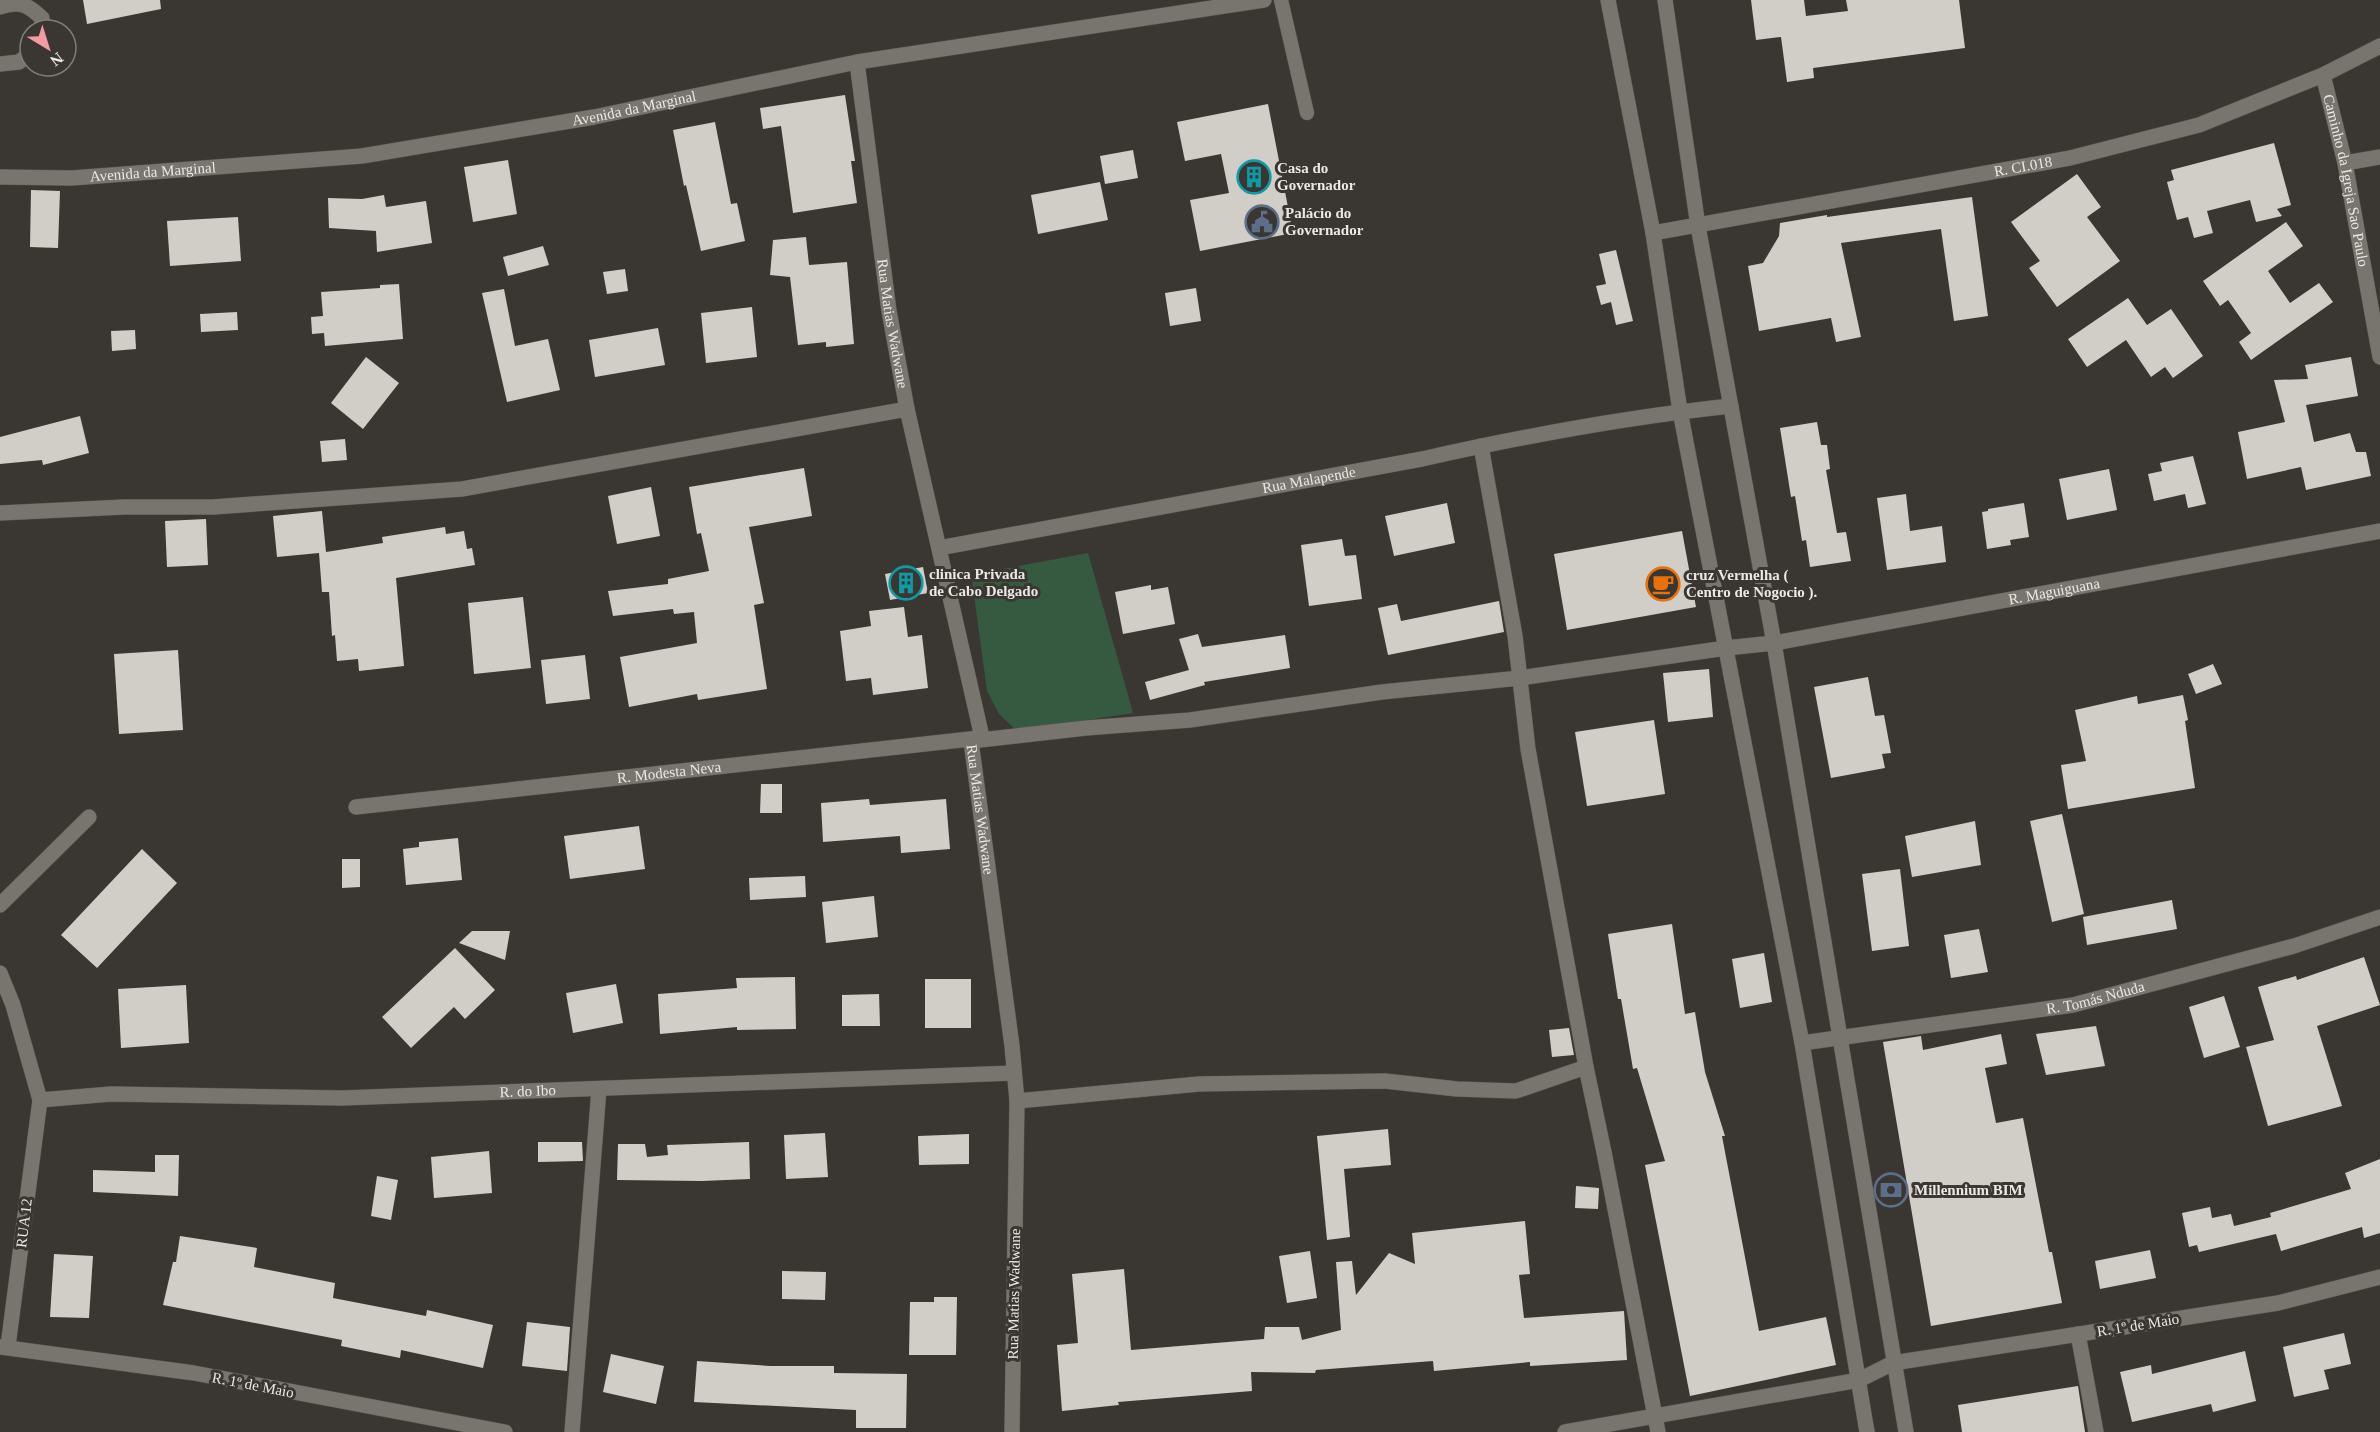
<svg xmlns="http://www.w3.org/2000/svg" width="2380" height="1432" font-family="Georgia,serif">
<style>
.green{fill:#355a40}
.building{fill:#d1cec7}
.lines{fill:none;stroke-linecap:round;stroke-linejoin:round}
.service-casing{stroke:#55534e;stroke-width:15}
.minor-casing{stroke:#55534e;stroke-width:16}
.tertiary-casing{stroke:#55534e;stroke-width:16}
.service{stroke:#78756f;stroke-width:14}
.minor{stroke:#78756f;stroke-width:15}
.tertiary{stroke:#78756f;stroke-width:15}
.labels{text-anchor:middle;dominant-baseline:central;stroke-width:6;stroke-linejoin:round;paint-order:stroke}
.street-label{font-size:15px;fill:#eae8e5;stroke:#3a3732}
.poi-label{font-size:15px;font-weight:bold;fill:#eae8e5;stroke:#3a3732;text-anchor:start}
</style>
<rect width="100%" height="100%" fill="#3a3732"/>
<path class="green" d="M 1088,553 L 1133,713 L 1017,731 L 999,714 L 987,691 L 972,580 L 977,574 Z"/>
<g class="building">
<path d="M 83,0 L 160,0 L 161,9 L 87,24 Z"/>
<path d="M 1751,0 L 1804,0 L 1806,16 L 1848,11 L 1846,0 L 1959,0 L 1965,48 L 1813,68 L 1814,78 L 1787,82 L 1781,37 L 1756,40 Z"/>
<path d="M 845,95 L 855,161 L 851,161 L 857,203 L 793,213 L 781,126 L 763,129 L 760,108 Z"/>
<path d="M 1268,104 L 1293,233 L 1200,251 L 1190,200 L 1229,193 L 1221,154 L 1185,161 L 1177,122 Z"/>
<path d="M 715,122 L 731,204 L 737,203 L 745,241 L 701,251 L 686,185 L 684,186 L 673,130 Z"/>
<path d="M 2274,143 L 2291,205 L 2277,209 L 2282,216 L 2256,222 L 2250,200 L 2207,211 L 2213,233 L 2194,238 L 2188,217 L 2177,220 L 2167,182 L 2174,180 L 2171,170 Z"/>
<path d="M 1133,150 L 1138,178 L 1105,184 L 1100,156 Z"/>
<path d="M 508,160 L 517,214 L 473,222 L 464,167 Z"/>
<path d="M 2077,174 L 2101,207 L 2087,217 L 2120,261 L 2057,307 L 2029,268 L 2040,261 L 2011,222 Z"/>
<path d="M 1100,182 L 1108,220 L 1038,234 L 1031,195 Z"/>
<path d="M 31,190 L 60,191 L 58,248 L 30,247 Z"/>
<path d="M 384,195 L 386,207 L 426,201 L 432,243 L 377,252 L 376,231 L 329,228 L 328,198 L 362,199 Z"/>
<path d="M 1972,197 L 1988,316 L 1954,321 L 1941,229 L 1841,243 L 1861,337 L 1836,342 L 1831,318 L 1759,331 L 1748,266 L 1763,263 L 1779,236 L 1780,223 L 1827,215 L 1827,217 Z"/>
<path d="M 238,217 L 241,261 L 170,266 L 167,221 Z"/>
<path d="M 2286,222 L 2303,246 L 2268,271 L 2290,303 L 2319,283 L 2333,302 L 2251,360 L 2239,342 L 2251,333 L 2228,300 L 2220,306 L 2203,281 Z"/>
<path d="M 806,237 L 809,265 L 847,262 L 854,344 L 826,347 L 826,342 L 798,345 L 790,277 L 770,275 L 773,240 Z"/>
<path d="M 543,246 L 549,265 L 508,276 L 503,257 Z"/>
<path d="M 1616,250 L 1633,321 L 1616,325 L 1611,302 L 1601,305 L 1596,286 L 1606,284 L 1599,254 Z"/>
<path d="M 625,269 L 628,291 L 607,294 L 603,272 Z"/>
<path d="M 399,284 L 403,339 L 325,346 L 324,333 L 312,334 L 311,317 L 323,316 L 321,292 L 380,288 L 380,285 Z"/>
<path d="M 1196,288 L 1201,321 L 1170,326 L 1165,293 Z"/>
<path d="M 504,289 L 515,346 L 548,339 L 560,390 L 507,402 L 482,293 Z"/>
<path d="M 2128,298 L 2147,325 L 2171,309 L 2203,356 L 2173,378 L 2165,367 L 2151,377 L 2126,340 L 2087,367 L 2068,339 Z"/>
<path d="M 752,307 L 757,357 L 706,363 L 701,313 Z"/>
<path d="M 237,312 L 238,330 L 201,332 L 200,314 Z"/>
<path d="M 658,328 L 665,365 L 595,377 L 589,340 Z"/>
<path d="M 135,330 L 136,349 L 112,351 L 111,331 Z"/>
<path d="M 366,357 L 399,383 L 363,429 L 331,403 Z"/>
<path d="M 2351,357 L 2358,396 L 2306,405 L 2314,442 L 2350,433 L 2356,452 L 2366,452 L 2371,476 L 2306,490 L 2301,467 L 2247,479 L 2238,432 L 2285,422 L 2274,380 L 2308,379 L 2305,365 Z"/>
<path d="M 80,416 L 89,453 L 43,465 L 42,460 L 0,464 L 0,437 Z"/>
<path d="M 1817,422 L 1821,445 L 1827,445 L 1830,469 L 1826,470 L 1837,533 L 1846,532 L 1851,561 L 1810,567 L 1806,540 L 1802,541 L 1795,496 L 1791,497 L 1780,428 Z"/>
<path d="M 345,439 L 347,460 L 322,462 L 320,441 Z"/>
<path d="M 2193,456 L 2206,504 L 2188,508 L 2185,494 L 2154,501 L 2148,474 L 2162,471 L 2160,463 Z"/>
<path d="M 804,468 L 812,516 L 749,527 L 764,603 L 754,605 L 767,689 L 698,700 L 697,694 L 629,707 L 620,657 L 697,643 L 694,612 L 674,614 L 673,609 L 613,616 L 608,591 L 668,584 L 668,579 L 709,571 L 701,533 L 697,534 L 689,487 Z"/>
<path d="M 2109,469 L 2117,510 L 2067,520 L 2059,479 Z"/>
<path d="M 651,487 L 660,536 L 617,544 L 608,496 Z"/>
<path d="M 1906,494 L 1910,531 L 1942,526 L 1946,562 L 1887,570 L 1877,498 Z"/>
<path d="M 1447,503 L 1455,543 L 1394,556 L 1385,516 Z"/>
<path d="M 2024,503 L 2029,537 L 2010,540 L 2011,545 L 1987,549 L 1982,512 L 1988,511 L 1988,509 Z"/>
<path d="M 322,511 L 326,552 L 383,543 L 382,537 L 445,527 L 446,534 L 464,531 L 467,549 L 472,548 L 475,565 L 396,578 L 404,666 L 359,671 L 358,659 L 337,661 L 335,635 L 332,636 L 329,592 L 322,592 L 319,553 L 277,557 L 273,516 Z"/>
<path d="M 206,519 L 208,565 L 167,567 L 165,521 Z"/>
<path d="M 1682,531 L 1696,607 L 1567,630 L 1554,554 Z"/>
<path d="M 1342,539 L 1345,556 L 1356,555 L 1362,599 L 1309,606 L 1301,545 Z"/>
<path d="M 923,567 L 928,593 L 890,600 L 885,574 Z"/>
<path d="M 1151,585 L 1151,590 L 1168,587 L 1175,624 L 1123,634 L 1115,592 Z"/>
<path d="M 523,597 L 531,668 L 474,674 L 468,603 Z"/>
<path d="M 1499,601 L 1504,632 L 1388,655 L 1378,608 L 1397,604 L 1401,621 Z"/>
<path d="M 904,607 L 908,637 L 922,635 L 928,688 L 873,695 L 871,678 L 846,681 L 840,631 L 871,626 L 869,611 Z"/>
<path d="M 1198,634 L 1202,647 L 1285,635 L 1290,668 L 1204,682 L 1205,685 L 1150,700 L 1145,682 L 1189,670 L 1179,639 Z"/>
<path d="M 178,650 L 183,730 L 119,734 L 114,654 Z"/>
<path d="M 585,655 L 590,699 L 546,704 L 541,660 Z"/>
<path d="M 2213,664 L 2222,684 L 2196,694 L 2188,674 Z"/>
<path d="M 1709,669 L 1713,717 L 1668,722 L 1663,673 Z"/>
<path d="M 1868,677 L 1875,716 L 1884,715 L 1891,753 L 1882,754 L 1885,768 L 1831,778 L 1814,687 Z"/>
<path d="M 2183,695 L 2188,720 L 2185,721 L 2195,788 L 2068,809 L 2061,765 L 2086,761 L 2075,710 L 2137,696 L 2138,704 Z"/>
<path d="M 1654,720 L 1665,794 L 1587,806 L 1575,732 Z"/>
<path d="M 761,784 L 782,784 L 782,813 L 760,813 Z"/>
<path d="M 869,799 L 870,805 L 946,799 L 950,849 L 901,853 L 900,836 L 823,842 L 821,803 Z"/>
<path d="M 2062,814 L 2084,914 L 2052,922 L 2030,821 Z"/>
<path d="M 1975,821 L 1981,865 L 1912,877 L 1905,836 Z"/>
<path d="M 639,826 L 645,869 L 570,879 L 564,836 Z"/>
<path d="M 458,838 L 462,880 L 406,885 L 403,849 L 419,847 L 419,842 Z"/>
<path d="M 142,849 L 177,883 L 97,968 L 61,935 Z"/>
<path d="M 342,859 L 360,859 L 360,887 L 342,888 Z"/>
<path d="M 1900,869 L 1909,946 L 1872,951 L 1862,874 Z"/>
<path d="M 805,876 L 806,897 L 750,900 L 749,878 Z"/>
<path d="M 874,896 L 878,937 L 826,943 L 822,902 Z"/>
<path d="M 2172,900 L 2177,929 L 2087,945 L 2083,917 Z"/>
<path d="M 1672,924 L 1685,1014 L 1695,1012 L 1705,1072 L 1725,1136 L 1722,1136 L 1759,1331 L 1826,1317 L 1836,1365 L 1690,1396 L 1645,1165 L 1665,1161 L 1637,1068 L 1633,1069 L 1621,999 L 1618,999 L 1608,934 Z"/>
<path d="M 1979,929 L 1988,972 L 1951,978 L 1944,935 Z"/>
<path d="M 472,931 L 510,931 L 505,960 L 459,943 Z"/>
<path d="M 455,948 L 495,990 L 465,1019 L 454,1007 L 411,1048 L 382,1017 Z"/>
<path d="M 1764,953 L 1772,1002 L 1740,1008 L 1732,959 Z"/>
<path d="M 2364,957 L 2380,1005 L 2317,1026 L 2342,1106 L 2268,1126 L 2246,1047 L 2274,1040 L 2258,987 L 2296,976 L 2297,980 Z"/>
<path d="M 795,977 L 796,1029 L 737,1030 L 737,1027 L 660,1034 L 658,994 L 737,988 L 736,978 Z"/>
<rect x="925" y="979" width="46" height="49"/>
<path d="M 616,984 L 623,1023 L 573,1033 L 566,993 Z"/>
<path d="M 186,985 L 189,1043 L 121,1048 L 118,989 Z"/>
<path d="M 879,994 L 880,1026 L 842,1026 L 842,995 Z"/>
<path d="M 2224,996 L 2240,1047 L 2204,1058 L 2189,1007 Z"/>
<path d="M 2096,1026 L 2105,1066 L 2046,1075 L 2036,1034 Z"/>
<path d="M 1569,1028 L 1574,1055 L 1552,1057 L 1549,1030 Z"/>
<path d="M 2001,1034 L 2007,1064 L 1985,1068 L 1996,1123 L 2023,1118 L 2049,1252 L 2052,1252 L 2062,1303 L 1931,1326 L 1883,1042 L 1921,1036 L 1923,1050 Z"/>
<path d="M 1388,1129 L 1391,1165 L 1344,1169 L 1350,1237 L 1327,1240 L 1317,1136 Z"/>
<path d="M 825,1133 L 828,1177 L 786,1179 L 784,1135 Z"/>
<path d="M 969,1134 L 969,1164 L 919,1165 L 918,1136 Z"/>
<path d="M 538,1142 L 582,1142 L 583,1161 L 538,1162 Z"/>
<path d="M 749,1142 L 750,1179 L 702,1181 L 617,1180 L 618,1144 L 645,1144 L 647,1157 L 668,1155 L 667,1145 Z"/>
<path d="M 489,1151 L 492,1193 L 434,1198 L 431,1157 Z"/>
<path d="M 155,1155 L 179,1155 L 178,1196 L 93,1192 L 93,1170 L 155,1172 Z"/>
<path d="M 2380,1159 L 2380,1233 L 2364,1238 L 2362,1227 L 2281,1251 L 2276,1234 L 2199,1252 L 2197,1245 L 2189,1247 L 2182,1213 L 2210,1207 L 2212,1218 L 2231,1214 L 2234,1226 L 2271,1217 L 2270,1213 L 2351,1189 L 2345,1173 Z"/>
<path d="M 377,1176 L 398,1180 L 391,1220 L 371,1216 Z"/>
<path d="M 1576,1186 L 1599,1188 L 1598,1209 L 1575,1208 Z"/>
<path d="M 1525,1221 L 1530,1274 L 1519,1275 L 1524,1318 L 1624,1311 L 1627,1360 L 1530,1366 L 1530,1362 L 1434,1371 L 1433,1361 L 1316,1370 L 1315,1373 L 1251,1372 L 1252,1391 L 1118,1402 L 1119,1405 L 1062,1411 L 1057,1345 L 1078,1343 L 1072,1274 L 1124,1269 L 1131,1350 L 1264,1339 L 1265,1327 L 1299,1327 L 1302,1340 L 1341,1330 L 1336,1262 L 1352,1261 L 1356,1295 L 1389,1253 L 1415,1264 L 1412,1233 Z"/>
<path d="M 180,1236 L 257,1248 L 254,1267 L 335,1283 L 333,1298 L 426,1316 L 427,1310 L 493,1325 L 483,1368 L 401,1350 L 400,1358 L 341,1346 L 342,1340 L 163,1305 L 173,1262 L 176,1262 Z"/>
<path d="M 2150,1250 L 2156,1278 L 2100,1289 L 2095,1261 Z"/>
<path d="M 1310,1251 L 1317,1298 L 1287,1303 L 1279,1256 Z"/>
<path d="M 54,1254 L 93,1256 L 89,1318 L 50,1317 Z"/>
<path d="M 782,1271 L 826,1272 L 825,1300 L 782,1299 Z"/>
<path d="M 934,1297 L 957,1297 L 956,1355 L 909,1355 L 910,1302 L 934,1302 Z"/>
<path d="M 527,1322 L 570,1327 L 567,1371 L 522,1366 Z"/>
<path d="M 2344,1333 L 2351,1364 L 2324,1370 L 2329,1389 L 2294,1397 L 2283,1347 Z"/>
<path d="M 2245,1351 L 2256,1401 L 2213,1412 L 2211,1404 L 2132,1422 L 2120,1372 L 2151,1365 L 2152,1374 Z"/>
<path d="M 611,1354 L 664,1366 L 656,1404 L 603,1392 Z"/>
<path d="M 697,1361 L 770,1366 L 834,1366 L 834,1373 L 907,1374 L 906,1428 L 856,1428 L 856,1410 L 694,1402 Z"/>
<path d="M 2078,1386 L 2085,1432 L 1962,1432 L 1958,1405 Z"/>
</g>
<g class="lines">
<g class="service-casing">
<path id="service" d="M 1281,0 L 1307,113"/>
</g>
<g class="minor-casing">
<g id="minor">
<path d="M 0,7 C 20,0 28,5 42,18 L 42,30"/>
<path id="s1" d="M 857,62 L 889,311 L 907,409 L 982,737 L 971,741 L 1012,1046 L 1017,1101 L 1012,1432"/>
<path d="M 0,64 L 19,62 L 30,53"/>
<path id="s2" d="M 2323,75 L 2345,163 L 2380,357"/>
<path d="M 2345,163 L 2380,157"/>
<path id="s3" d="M 0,177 L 72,178 L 362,156 L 594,117 L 857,62 L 1264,0"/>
<path id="s4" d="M 1653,233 L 2070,158 L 2199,125 L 2323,75 L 2380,46"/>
<path d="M 1481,446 L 1515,636 L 1528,749 L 1586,1067 L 1604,1152 L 1658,1432"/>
<path d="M 0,513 L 124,507 L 213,507 L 462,489 L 907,409"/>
<path id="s5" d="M 939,548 L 1422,459 C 1524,436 1627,417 1731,406"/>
<path id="s6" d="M 971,741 L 1086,728 L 1190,720 L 1382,692 L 1520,678 L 1726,648 L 1774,643 L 2380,531"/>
<path id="s7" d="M 356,807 L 979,738"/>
<path d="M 0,905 L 89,817"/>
<path d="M 0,973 L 13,1005 L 40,1100 L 8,1346"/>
<path id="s8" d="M 1802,1043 L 2073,1005 L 2294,946 L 2380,917"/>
<path id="s9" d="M 40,1100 L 111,1094 L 342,1098 L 1014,1073"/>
<path d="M 1017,1101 L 1199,1084 L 1385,1081 L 1457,1089 L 1516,1091 L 1586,1067"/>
<path d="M 2078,1334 L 2096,1432"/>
<path d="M 0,1347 L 194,1373 L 505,1432"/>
<path d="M 572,1432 L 599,1089"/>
<path d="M 1565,1432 L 1859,1380 L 1893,1363 L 2278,1303 L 2380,1277"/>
</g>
</g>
<g class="tertiary-casing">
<g id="tertiary">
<path d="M 1608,0 L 1653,233 L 1680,411 L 1802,1043 L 1867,1432"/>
<path d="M 1665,0 L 1698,226 L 1774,643 L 1906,1432"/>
</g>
</g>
<use href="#service" class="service"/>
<use href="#minor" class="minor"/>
<use href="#tertiary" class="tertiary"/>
</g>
<defs>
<g id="building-ring" transform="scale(1.725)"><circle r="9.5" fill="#3a3732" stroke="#0f9aa8" stroke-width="1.5"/><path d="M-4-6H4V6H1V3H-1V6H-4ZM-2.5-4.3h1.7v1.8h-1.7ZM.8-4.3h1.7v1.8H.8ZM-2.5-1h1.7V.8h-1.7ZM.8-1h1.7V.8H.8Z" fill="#0f9aa8"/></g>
<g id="civic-ring" transform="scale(1.725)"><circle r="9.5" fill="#3a3732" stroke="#5c6f8a" stroke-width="1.5"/><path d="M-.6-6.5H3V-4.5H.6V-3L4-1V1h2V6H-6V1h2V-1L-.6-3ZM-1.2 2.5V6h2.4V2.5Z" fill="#5c6f8a"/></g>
<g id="cafe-ring" transform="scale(1.725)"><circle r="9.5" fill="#3a3732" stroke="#e8710a" stroke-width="1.5"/><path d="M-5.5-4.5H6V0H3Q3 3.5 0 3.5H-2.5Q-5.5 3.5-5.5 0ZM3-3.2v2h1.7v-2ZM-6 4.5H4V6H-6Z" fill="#e8710a"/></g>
<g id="bank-ring" transform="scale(1.725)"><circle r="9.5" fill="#3a3732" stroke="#5c6f8a" stroke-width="1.5"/><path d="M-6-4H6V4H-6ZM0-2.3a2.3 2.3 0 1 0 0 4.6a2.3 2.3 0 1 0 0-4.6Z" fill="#5c6f8a"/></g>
</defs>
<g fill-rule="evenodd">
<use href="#building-ring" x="1254" y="177"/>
<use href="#civic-ring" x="1262" y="222"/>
<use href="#building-ring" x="906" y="583"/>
<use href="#cafe-ring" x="1663" y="584"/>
<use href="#bank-ring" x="1891" y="1190"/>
</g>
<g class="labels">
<g class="street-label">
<text stroke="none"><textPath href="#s3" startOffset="639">Avenida da Marginal</textPath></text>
<text stroke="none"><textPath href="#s4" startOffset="376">R. CI.018</textPath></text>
<text stroke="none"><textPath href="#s3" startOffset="153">Avenida da Marginal</textPath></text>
<text stroke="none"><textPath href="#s2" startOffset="108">Caminho da Igreja Sao Paulo</textPath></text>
<text stroke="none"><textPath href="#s1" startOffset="264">Rua Matias Wadwane</textPath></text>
<text stroke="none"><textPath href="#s5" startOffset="376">Rua Malapende</textPath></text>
<text stroke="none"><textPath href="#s6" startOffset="1094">R. Maguiguana</textPath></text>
<text stroke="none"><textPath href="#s7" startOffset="315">R. Modesta Neva</textPath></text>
<text stroke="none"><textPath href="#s1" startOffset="768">Rua Matias Wadwane</textPath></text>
<text stroke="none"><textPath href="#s8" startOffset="297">R. Tomás Nduda</textPath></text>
<text stroke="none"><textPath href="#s9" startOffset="488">R. do Ibo</textPath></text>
<text transform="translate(24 1223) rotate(-83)">RUA 12</text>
<text transform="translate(1014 1294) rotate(-89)">Rua Matias Wadwane</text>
<text transform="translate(2138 1325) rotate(-9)">R. 1º de Maio</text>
<text transform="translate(253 1385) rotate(11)">R. 1º de Maio</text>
</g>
<g class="poi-label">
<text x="1277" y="168">Casa do<tspan x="1277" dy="17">Governador</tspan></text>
<text x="1285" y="213">Palácio do<tspan x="1285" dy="17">Governador</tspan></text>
<text x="929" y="574">clinica Privada<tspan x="929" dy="17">de Cabo Delgado</tspan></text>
<text x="1686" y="575">cruz Vermelha (<tspan x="1686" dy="17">Centro de Nogocio ).</tspan></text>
<text x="1914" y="1190">Millennium BIM</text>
</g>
</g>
<g transform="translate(48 48) rotate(142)"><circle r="28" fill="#3a3732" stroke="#807e7a" stroke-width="1.5"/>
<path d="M0-4.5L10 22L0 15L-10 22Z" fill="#f49aa2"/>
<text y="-9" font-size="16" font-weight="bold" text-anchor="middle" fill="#eae8e5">N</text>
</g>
</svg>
